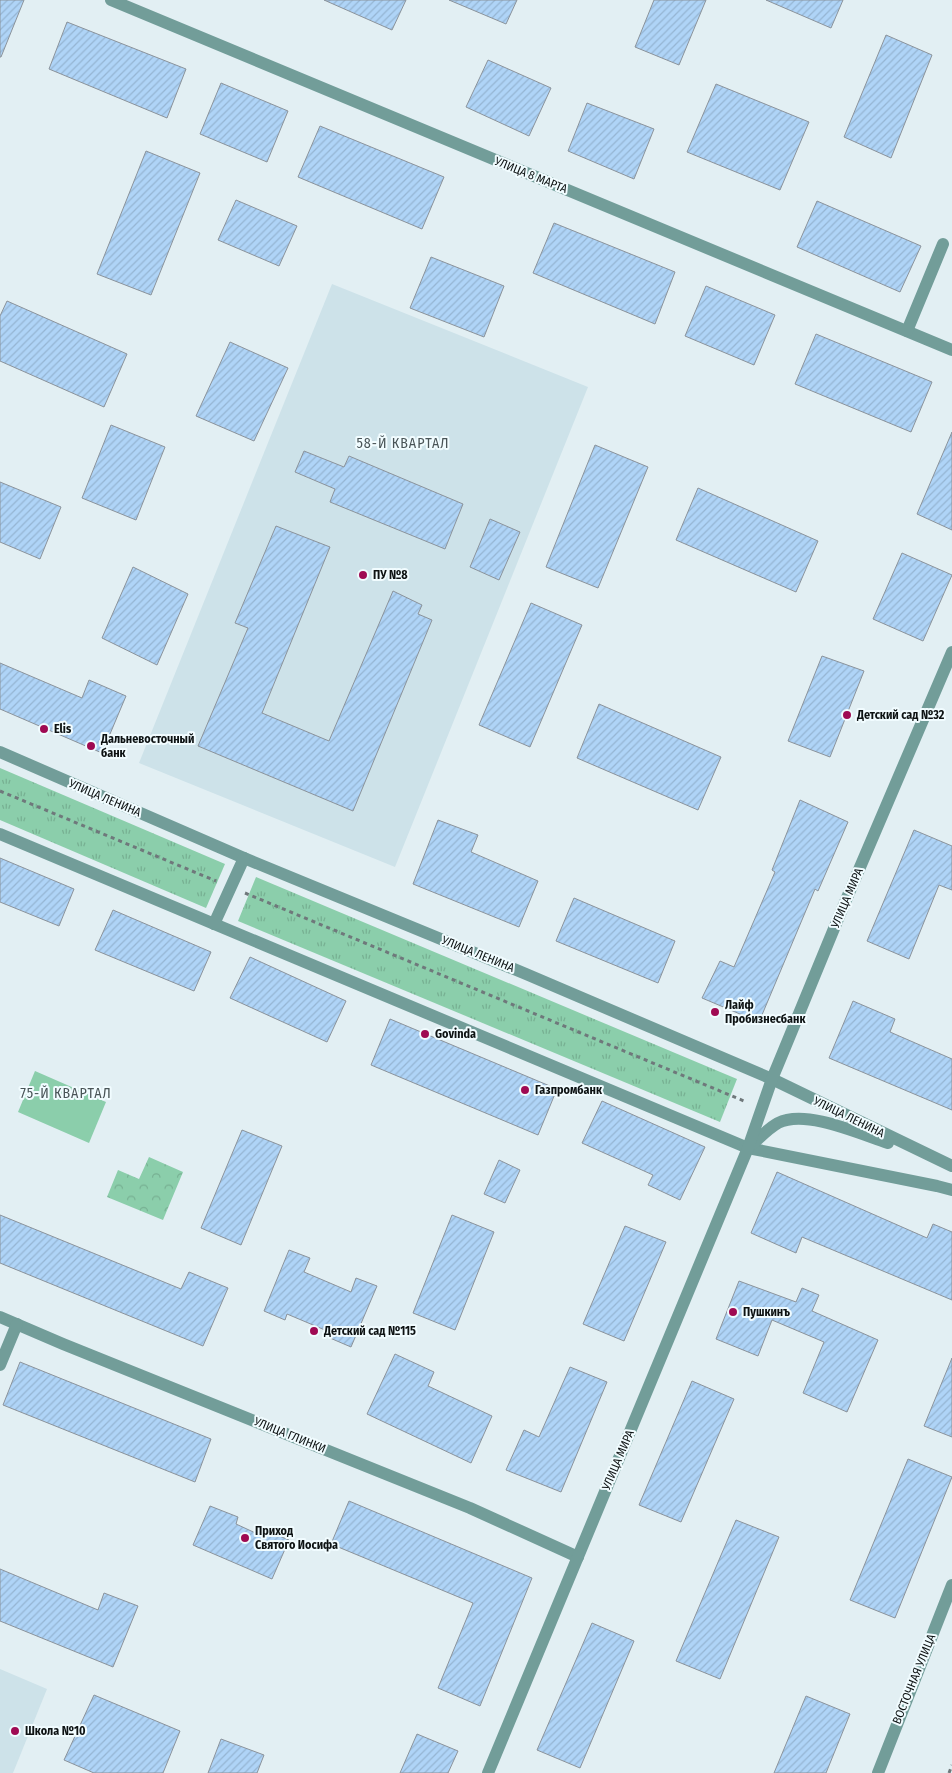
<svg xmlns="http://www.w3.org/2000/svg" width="952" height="1773" font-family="'Fira Sans Condensed',sans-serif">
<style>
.built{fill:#cde2e9}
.grass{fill:url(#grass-tufts)}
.park{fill:url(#park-crowns)}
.pitch{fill:#8bceab}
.building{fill:url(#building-hatch);stroke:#8b939b}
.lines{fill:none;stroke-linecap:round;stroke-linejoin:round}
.path{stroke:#6f787b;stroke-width:3;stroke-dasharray:4 4;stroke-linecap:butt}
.minor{stroke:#729d99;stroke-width:12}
.poi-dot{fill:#9f0a53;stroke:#f1fcff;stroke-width:2}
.labels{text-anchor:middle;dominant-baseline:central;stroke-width:4;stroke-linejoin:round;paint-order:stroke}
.street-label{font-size:12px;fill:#0d1213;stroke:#f1fcff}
.poi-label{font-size:12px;font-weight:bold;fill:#0d1213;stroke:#f1fcff;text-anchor:start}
.neighbourhood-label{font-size:14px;letter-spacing:1px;fill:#495457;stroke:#f1fcff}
</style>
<defs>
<pattern id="grass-tufts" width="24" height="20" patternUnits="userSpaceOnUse" patternTransform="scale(1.25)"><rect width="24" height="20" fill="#8bceab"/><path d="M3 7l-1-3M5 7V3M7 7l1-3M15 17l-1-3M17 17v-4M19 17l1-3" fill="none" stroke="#77b092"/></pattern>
<pattern id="park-crowns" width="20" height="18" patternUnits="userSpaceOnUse" patternTransform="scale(1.25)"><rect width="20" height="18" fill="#8bceab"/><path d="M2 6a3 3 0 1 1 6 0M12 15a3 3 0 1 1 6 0" fill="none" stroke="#77b092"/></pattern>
<pattern id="building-hatch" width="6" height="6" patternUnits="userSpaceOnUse" patternTransform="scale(1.25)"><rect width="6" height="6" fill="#afd4f7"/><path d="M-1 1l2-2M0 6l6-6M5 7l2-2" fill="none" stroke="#95b5d3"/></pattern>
</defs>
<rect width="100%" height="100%" fill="#e2eff3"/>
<g class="built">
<path d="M 332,284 L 588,387 L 395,867 L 139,763 Z"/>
<path d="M 0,1669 L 47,1689 L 13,1773 L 0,1773 Z"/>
</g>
<g class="grass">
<path d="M 0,768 L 225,864 L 206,908 L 0,820 Z"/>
<path d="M 256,877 L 737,1079 L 720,1122 L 238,921 Z"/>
</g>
<path class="park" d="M 149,1157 L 183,1172 L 163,1220 L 107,1197 L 118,1170 L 139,1179 Z"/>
<path class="pitch" d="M 35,1071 L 106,1102 L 89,1143 L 18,1112 Z"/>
<g class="building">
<path d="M 0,0 L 24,0 L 1,57 L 0,57 Z"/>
<path d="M 324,0 L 406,0 L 392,30 Z"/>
<path d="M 449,0 L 517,0 L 506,24 Z"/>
<path d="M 654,0 L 706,0 L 679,65 L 635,47 Z"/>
<path d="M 766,0 L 843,0 L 831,28 Z"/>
<path d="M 67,22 L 186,69 L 167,118 L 49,69 Z"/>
<path d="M 886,35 L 932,55 L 891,158 L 844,137 Z"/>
<path d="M 488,60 L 551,88 L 529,136 L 466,107 Z"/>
<path d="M 221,83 L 288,111 L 267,162 L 200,134 Z"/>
<path d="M 716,84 L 809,122 L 780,190 L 687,152 Z"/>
<path d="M 587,103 L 654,129 L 634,179 L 568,151 Z"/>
<path d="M 320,126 L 444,177 L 422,229 L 298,177 Z"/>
<path d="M 146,151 L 200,173 L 151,295 L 97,274 Z"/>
<path d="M 236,200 L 297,226 L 279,266 L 218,240 Z"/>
<path d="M 817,201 L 921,246 L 900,292 L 797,247 Z"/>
<path d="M 554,223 L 675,272 L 655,324 L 533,273 Z"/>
<path d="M 431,257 L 504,286 L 484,337 L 410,308 Z"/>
<path d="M 706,286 L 775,315 L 754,365 L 685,336 Z"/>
<path d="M 7,301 L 127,354 L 104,407 L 0,361 L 0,316 Z"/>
<path d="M 816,334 L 932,382 L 911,432 L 795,384 Z"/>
<path d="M 230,342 L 288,368 L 254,441 L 196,416 Z"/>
<path d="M 111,425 L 165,447 L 136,520 L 82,498 Z"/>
<path d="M 952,432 L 952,530 L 917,514 Z"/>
<path d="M 595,445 L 648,467 L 598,588 L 546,567 Z"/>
<path d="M 304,451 L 344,467 L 349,456 L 463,504 L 445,549 L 330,502 L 335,489 L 295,472 Z"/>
<path d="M 0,482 L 61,507 L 40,559 L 0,542 Z"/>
<path d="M 698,488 L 818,541 L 796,592 L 676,540 Z"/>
<path d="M 490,519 L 520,532 L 499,580 L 470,567 Z"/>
<path d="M 276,526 L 330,547 L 262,713 L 329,741 L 393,591 L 422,605 L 418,614 L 432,620 L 353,811 L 198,746 L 248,628 L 235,623 Z"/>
<path d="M 902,553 L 952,575 L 923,641 L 873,619 Z"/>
<path d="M 133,567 L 188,594 L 157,665 L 102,638 Z"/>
<path d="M 531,603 L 582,625 L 530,747 L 479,725 Z"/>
<path d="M 822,656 L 864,671 L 830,757 L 788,741 Z"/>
<path d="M 0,663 L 82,698 L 89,680 L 126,696 L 102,753 L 0,709 Z"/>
<path d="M 599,704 L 721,757 L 698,810 L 577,758 Z"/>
<path d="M 800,800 L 848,822 L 818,891 L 815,889 L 759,1022 L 702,998 L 720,961 L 734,967 L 775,872 L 772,870 Z"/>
<path d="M 438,820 L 478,835 L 471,852 L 538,881 L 519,927 L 413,884 Z"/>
<path d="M 914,830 L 952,846 L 952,890 L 939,885 L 909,959 L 867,941 Z"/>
<path d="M 0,858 L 74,889 L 59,926 L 0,902 Z"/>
<path d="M 574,898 L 675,941 L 658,983 L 556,941 Z"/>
<path d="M 113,910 L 211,952 L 194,991 L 95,950 Z"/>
<path d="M 250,957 L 346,1001 L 327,1042 L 230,998 Z"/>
<path d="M 853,1001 L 895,1019 L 890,1032 L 952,1059 L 952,1110 L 829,1058 Z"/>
<path d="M 390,1019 L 557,1089 L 538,1135 L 371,1065 Z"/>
<path d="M 602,1101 L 705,1147 L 680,1200 L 648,1185 L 653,1175 L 582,1143 Z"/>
<path d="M 242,1130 L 282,1146 L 241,1245 L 201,1228 Z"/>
<path d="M 499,1160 L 520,1170 L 505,1203 L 484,1194 Z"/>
<path d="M 777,1172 L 927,1238 L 933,1224 L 952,1232 L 952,1300 L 802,1237 L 796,1253 L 751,1233 Z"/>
<path d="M 0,1215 L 181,1289 L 189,1272 L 228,1288 L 203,1346 L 0,1263 Z"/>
<path d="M 452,1215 L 494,1232 L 455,1330 L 413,1313 Z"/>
<path d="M 625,1226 L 666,1242 L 624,1341 L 583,1324 Z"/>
<path d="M 289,1250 L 310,1258 L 304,1272 L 351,1292 L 356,1278 L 377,1286 L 351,1347 L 330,1338 L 332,1333 L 287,1314 L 285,1320 L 264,1311 Z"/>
<path d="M 739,1281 L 796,1302 L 802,1288 L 819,1295 L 812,1311 L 878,1340 L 847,1412 L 803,1393 L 824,1342 L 772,1320 L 758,1356 L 716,1339 Z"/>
<path d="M 395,1354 L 434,1372 L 428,1386 L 492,1416 L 471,1463 L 367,1414 Z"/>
<path d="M 952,1358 L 952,1437 L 924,1426 Z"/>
<path d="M 20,1362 L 211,1439 L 195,1482 L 3,1405 Z"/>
<path d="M 570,1367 L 607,1382 L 561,1492 L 506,1470 L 524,1430 L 539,1437 Z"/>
<path d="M 692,1381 L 734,1399 L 681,1522 L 639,1505 Z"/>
<path d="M 908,1459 L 952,1477 L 895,1618 L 850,1600 Z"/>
<path d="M 349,1501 L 532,1578 L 480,1706 L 438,1688 L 473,1603 L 331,1544 Z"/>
<path d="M 210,1506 L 238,1517 L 236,1524 L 262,1536 L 265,1530 L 289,1540 L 272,1579 L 193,1545 Z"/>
<path d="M 736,1520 L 779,1537 L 720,1679 L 676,1661 Z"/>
<path d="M 0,1569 L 98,1610 L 104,1593 L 138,1606 L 113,1667 L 0,1621 Z"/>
<path d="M 592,1623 L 634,1641 L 580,1768 L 537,1750 Z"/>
<path d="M 94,1695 L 180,1731 L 163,1773 L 94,1773 L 64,1760 Z"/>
<path d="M 806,1696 L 850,1714 L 826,1773 L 774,1773 Z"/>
<path d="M 417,1734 L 458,1751 L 448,1773 L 400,1773 Z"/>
<path d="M 221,1739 L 264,1755 L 257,1773 L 208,1773 Z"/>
</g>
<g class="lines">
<g class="path">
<path d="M 0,791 L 216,881"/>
<path d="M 245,893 L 744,1101"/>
<path d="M 949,1773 L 952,1765"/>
</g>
<g class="minor">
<path d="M 111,0 L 952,350"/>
<path d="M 907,331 L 943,244"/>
<path d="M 0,752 L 244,858 L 526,974 L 772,1079 L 952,1166"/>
<path d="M 0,834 L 748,1148 L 937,1186 L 952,1190"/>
<path d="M 214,924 L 244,858"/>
<path d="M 748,1148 C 758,1140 767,1129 778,1123 C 806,1109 860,1134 888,1143"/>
<path d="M 0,1317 L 63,1344 L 470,1508 L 578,1557"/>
<path d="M 0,1365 L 17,1324"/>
<path d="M 488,1773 L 748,1148 L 772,1079 L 784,1050 L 840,914 L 952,652"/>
<path d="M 878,1773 L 952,1585"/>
</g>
</g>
<g class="poi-dot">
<circle cx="363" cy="575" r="5"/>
<circle cx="847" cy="715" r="5"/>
<circle cx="44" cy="729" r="5"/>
<circle cx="91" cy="746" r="5"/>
<circle cx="715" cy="1012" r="5"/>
<circle cx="425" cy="1034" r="5"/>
<circle cx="525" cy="1090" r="5"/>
<circle cx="733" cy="1312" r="5"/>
<circle cx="314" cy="1331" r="5"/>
<circle cx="245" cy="1538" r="5"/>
<circle cx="15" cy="1731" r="5"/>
</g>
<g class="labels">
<g class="street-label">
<text transform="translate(531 175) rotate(22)">УЛИЦА 8 МАРТА</text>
<text transform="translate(105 798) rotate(23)">УЛИЦА ЛЕНИНА</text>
<text transform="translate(847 898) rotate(-67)">УЛИЦА МИРА</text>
<text transform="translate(478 954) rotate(22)">УЛИЦА ЛЕНИНА</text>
<text transform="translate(849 1117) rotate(26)">УЛИЦА ЛЕНИНА</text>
<text transform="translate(290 1435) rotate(22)">УЛИЦА ГЛИНКИ</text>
<text transform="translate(618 1460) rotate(-67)">УЛИЦА МИРА</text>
<text transform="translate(914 1679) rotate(-68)">ВОСТОЧНАЯ УЛИЦА</text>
</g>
<g class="poi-label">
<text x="373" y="575">ПУ №8</text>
<text x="857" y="715">Детский сад №32</text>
<text x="54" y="729">Elis</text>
<text x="101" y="739">Дальневосточный<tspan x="101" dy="14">банк</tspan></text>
<text x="725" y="1005">Лайф<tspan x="725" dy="14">Пробизнесбанк</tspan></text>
<text x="435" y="1034">Govinda</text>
<text x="535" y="1090">Газпромбанк</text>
<text x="743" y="1312">Пушкинъ</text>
<text x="324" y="1331">Детский сад №115</text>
<text x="255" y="1531">Приход<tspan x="255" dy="14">Святого Иосифа</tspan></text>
<text x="25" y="1731">Школа №10</text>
</g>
<g class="neighbourhood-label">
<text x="403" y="443">58-Й КВАРТАЛ</text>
<text x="66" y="1093">75-Й КВАРТАЛ</text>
</g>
</g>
</svg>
